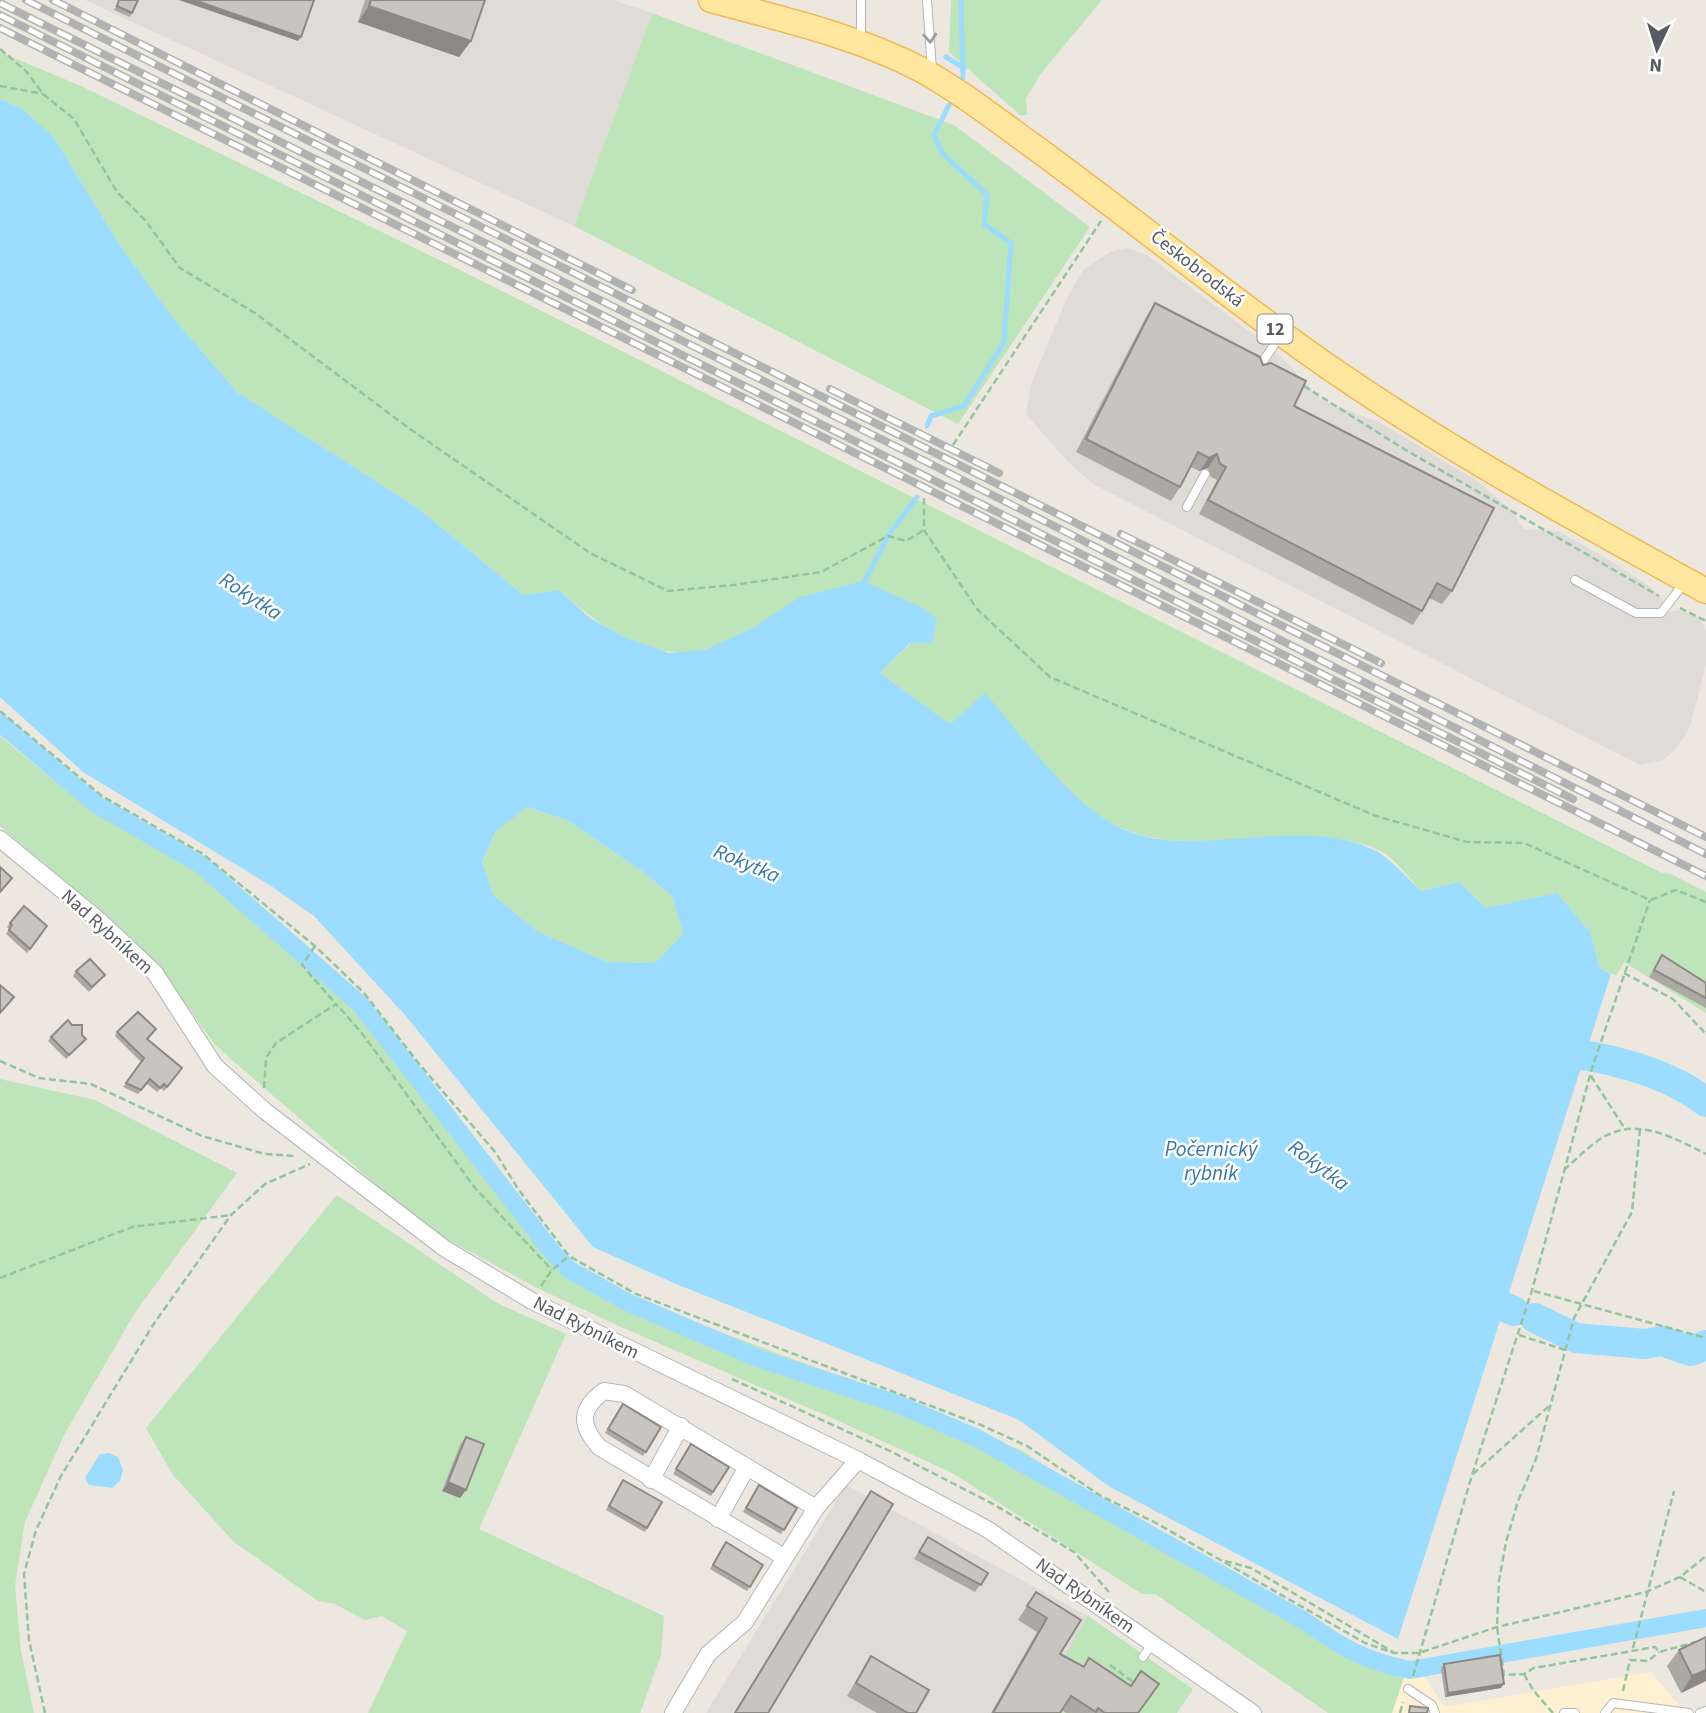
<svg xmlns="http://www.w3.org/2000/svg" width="1706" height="1713" font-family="'Source Sans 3',sans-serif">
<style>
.commercial{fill:#fef0d1}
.industrial{fill:#dfdbd7}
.green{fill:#bee4ba}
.water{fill:#9bdcff;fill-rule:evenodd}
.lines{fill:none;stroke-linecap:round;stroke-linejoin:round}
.stream{stroke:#9bdcff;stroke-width:5}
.canal{stroke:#9bdcff;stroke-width:18}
.river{stroke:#9bdcff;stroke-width:30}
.lane-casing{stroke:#b2b6ba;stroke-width:10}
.street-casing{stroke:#b2b6ba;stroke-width:18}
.primary-casing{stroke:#f2b751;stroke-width:27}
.path{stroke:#93c59d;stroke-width:2.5;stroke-dasharray:7 3.5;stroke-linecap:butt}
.lane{stroke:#fff;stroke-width:8}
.street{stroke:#fff;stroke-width:16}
.primary{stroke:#ffe7a0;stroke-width:24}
.rail-casing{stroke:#b1b2b2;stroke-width:8}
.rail{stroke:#fff;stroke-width:5;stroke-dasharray:16;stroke-linecap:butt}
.wall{fill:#aca9a3}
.shaded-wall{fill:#8c8985}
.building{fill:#c8c4be;stroke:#8c8985;stroke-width:2}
.oneway{stroke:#9b9da0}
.labels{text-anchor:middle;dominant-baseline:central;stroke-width:5;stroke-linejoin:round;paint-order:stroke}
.shield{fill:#fff;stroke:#8a8d90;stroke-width:2}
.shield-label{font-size:18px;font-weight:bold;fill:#585c60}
.street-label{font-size:19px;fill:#585c60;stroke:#fff}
.water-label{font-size:21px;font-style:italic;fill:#3778a7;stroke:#fff}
</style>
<rect width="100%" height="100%" fill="#ece8df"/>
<path class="commercial" d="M 1651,1672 L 1681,1707 L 1706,1713 L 1392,1713 L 1404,1677 L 1423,1675 L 1445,1707 Z"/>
<g class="industrial">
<path d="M 85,0 L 613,0 L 652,13 L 574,226 Z"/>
<path d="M 1126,248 L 1147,255 L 1279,354 L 1320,399 L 1381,423 L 1479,482 L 1511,510 L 1524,529 L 1558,531 L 1603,556 L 1649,586 L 1662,598 L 1666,612 L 1682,610 L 1700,618 L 1706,631 L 1706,664 L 1690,727 L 1676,749 L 1663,760 L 1640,765 L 1093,484 L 1069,463 L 1026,414 L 1031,384 L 1066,300 L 1083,270 L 1110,252 Z"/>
<path d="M 846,1485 L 1088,1616 L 1030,1713 L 706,1713 Z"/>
</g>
<g class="green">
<path d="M 951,0 L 1102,0 L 1039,76 L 1026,99 L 1027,115 L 1020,115 L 949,52 Z"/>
<path d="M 652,13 L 954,125 L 1090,227 L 958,424 L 574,226 Z"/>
<path d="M 0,52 L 81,86 L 456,268 L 1662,873 L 1671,874 L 1706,892 L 1706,1013 L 1624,962 L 1616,976 L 1600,968 L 1590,932 L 1557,893 L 1486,908 L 1459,882 L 1421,891 C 1410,879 1394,857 1379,850 C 1297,816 1202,860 1126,830 C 1073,810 1023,736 985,694 L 950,724 L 880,673 L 911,643 L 798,598 C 770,617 737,643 703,650 C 648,662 598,625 559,590 L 523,595 L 419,509 L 237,392 L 174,319 L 121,247 L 53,136 L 21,108 L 0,99 Z"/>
<path d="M 0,736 C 61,786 123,842 200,864 L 216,890 L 324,977 L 455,1126 L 533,1227 L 571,1265 L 632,1299 L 903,1400 L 1023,1451 L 1177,1557 L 1350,1657 L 1398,1671 L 1404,1677 L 1392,1713 L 1328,1713 L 1155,1594 L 1142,1594 L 952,1473 L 832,1418 L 621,1327 L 535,1287 L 425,1227 L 216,1046 L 159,967 L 0,826 Z"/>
<path d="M 526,807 L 567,820 L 642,871 L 672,896 L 683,934 L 655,963 L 607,962 L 537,931 L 493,895 L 482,863 L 496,831 Z"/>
<path d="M 0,1079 L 95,1100 L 237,1173 L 134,1314 L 63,1437 L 25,1522 L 15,1586 L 21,1651 L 34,1713 L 0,1713 Z"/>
<path d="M 337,1195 L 497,1303 L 566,1334 L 479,1529 L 664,1616 L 661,1655 L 640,1713 L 368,1713 L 407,1631 L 382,1616 L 365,1620 L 335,1604 L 318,1601 L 234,1542 L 173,1475 L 146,1428 Z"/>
<path d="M 1088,1616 L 1193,1689 L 1177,1713 L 1030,1713 Z"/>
</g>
<g class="water">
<path d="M 0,99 L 21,108 L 53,136 L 121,247 L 174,319 L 237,392 L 419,509 L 523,595 L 559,590 L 590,618 L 624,637 L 669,653 L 705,650 L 753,628 L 798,598 L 863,581 L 921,607 L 937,619 L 932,643 L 910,643 L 880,673 L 950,724 L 985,693 C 1023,736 1072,807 1125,830 C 1199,861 1305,812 1378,852 C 1393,861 1408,879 1421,891 L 1459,882 L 1486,908 L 1557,893 L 1590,932 L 1600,968 L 1611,974 L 1398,1639 L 1110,1487 L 1019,1420 L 676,1284 L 593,1247 L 405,1015 L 314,916 L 268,884 L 83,772 L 0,697 ZM 527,807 L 567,820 L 642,871 L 672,896 L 683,934 L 655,963 L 607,962 L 537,931 L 493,895 L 482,862 L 496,831 Z"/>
<path d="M 109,1453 L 118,1457 L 123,1470 L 120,1481 L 112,1488 L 89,1485 L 85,1478 L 100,1454 Z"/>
</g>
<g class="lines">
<g class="stream">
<path d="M 961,0 L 963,78"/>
<path d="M 946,57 L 964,68"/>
<path d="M 927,426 L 931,416 L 964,406 L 1004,342 L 1011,243 L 984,224 L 987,195 L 942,153 L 934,135 L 949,105"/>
<path d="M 862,586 L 888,536 L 917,497"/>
</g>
<path class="canal" d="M 0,723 L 96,804 L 200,864 L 361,1005 L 553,1253 L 570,1270 L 627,1302 L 760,1359 L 895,1403 L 977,1438 L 1303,1620 C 1343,1648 1362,1660 1410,1670 L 1706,1618"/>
<g class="river">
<path d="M 1546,1051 C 1597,1054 1665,1070 1706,1102"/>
<path d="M 1470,1282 L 1502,1306 L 1514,1311"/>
<path d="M 1535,1318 L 1576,1338 L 1645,1344 L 1662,1341 L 1691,1351 L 1706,1345"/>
</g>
<g class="lane-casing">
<g id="lane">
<path d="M 927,0 L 932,70"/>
<path d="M 861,41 L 861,0"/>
<path d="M 1258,369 L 1280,336"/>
<path d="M 1187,507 L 1205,474"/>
<path d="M 1575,580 L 1636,613 L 1661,613 L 1684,583"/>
<path d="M 1143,1657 L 1152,1644"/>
<path d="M 1408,1689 L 1432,1705 L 1435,1713"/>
<path d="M 1564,1713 L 1575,1713"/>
<path d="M 1605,1713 L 1613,1703 L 1689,1713"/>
<path d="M 1700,1713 L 1706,1711"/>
</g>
</g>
<g class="street-casing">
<g id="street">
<path d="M 0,839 L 101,922 L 155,973 L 215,1066 L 265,1111 L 444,1248 L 532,1301 L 858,1460 L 987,1529 L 1253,1713"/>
<path d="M 651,1480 L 681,1426"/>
<path d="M 718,1519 L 747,1467"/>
<path d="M 784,1557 L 599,1447 C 580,1425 579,1409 604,1391 L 624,1394 L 816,1508"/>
<path d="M 673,1713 L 708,1654 L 745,1622 L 816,1508 L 858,1460"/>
</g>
</g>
<g class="primary-casing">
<path id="primary" d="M 711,0 C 782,19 857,36 922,70 C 961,92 997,120 1033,146 C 1117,207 1197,272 1281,333 C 1415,432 1560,511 1706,591"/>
</g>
<g class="path">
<path d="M 0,49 L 26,71 L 43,94 L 74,119 L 117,192 L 145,220 L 180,268 L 255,313 L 410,429 L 590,553 L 668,591 L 734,585 L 821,572 L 888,536 L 906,541 L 924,530"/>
<path d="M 0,86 L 43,94"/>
<path d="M 1304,386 L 1404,449 L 1659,596"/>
<path d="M 953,445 L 1101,221"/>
<path d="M 924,498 L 924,530 L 977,609 L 1050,677 L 1376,816 L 1467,842 L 1524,843 L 1650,900"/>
<path d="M 1680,608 L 1706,621"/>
<path d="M 0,711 L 102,796 L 203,854 L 315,946 L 364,993 L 420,1065 L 496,1153 L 518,1189 L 569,1256 L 636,1294 L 981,1425 L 1027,1446 L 1101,1496 L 1156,1523 L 1365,1643 L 1394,1653 L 1419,1653 L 1497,1627 L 1646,1592 L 1680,1577 L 1706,1556"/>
<path d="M 1651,900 L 1676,890 L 1706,902"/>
<path d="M 315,946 L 302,965 L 335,1003"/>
<path d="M 1624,973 L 1673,999 L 1706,1034"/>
<path d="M 0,1061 L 39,1078 L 91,1084 L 202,1136 L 265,1154 L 295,1156"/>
<path d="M 1591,1076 L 1625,1129"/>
<path d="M 264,1088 L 266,1058 L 276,1043 L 336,1004 L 361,1032 L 475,1188 L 552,1270"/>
<path d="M 1640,1129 L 1632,1212 L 1574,1318 L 1536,1459 L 1518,1501 L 1506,1542 L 1499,1581 L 1497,1627 L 1504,1675 L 1524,1674 L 1534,1668 L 1655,1647 L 1659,1652 L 1696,1642"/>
<path d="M 1564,1170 C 1578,1158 1595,1139 1612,1133 C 1644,1120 1678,1140 1706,1154"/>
<path d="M 0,1278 L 132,1227 L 231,1215"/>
<path d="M 541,1286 L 552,1270 L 569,1256"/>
<path d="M 1534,1291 L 1706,1338"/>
<path d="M 1519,1335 L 1565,1350"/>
<path d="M 732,1379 L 892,1452 L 993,1504 L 1074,1552 L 1109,1592"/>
<path d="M 1473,1474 L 1549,1406"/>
<path d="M 1225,1561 L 1251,1568 L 1393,1652"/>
<path d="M 1680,1577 L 1706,1592"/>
<path d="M 1633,1648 L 1674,1491"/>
<path d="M 1110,1665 L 1136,1684"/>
<path d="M 1524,1674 L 1533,1690 L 1553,1713"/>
<path d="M 1413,1676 L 1472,1475 L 1532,1290 L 1592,1068 L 1650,900"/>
<path d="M 1623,1691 L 1630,1660 L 1648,1661 L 1659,1652"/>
<path d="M 45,1713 L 29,1640 L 24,1574 L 36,1530 L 61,1476 L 153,1325 L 231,1215 L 265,1184 L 310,1164"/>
<path d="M 1400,1713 L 1403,1702"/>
</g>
<use href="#lane" class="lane"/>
<use href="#street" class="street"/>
<use href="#primary" class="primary"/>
<g class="rail-casing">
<g id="rail">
<path d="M 26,0 L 1706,837"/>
<path d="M 53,0 L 632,290"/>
<path d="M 0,3 L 891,444 L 1706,854"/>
<path d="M 0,15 L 1573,799"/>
<path d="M 0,28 L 1706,876"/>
<path d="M 830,389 L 999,473"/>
<path d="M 1121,534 L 1381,663"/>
</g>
</g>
<use href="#rail" class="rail"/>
</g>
<g class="wall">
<path d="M 119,0 L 138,0 L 130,17 L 114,10 Z"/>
<path d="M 365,0 L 485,0 L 471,41 L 459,57 L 358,22 Z"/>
<path d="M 1155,303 L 1263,365 L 1294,406 L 1452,591 L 1442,604 L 1429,598 L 1422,611 L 1413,625 L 1199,514 L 1217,480 L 1211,477 L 1208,468 L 1199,471 L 1191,467 L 1180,487 L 1171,501 L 1076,452 L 1146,317 Z"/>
<path d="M 10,923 L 47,926 L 27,953 L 6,934 L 9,929 L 7,927 Z"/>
<path d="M 1662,955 L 1706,983 L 1706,1008 L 1649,977 Z"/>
<path d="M 76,971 L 105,975 L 89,992 L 73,976 Z"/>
<path d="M 156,1029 L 148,1039 L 182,1068 L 164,1091 L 161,1088 L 157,1092 L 147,1084 L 138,1094 L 123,1087 L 141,1062 L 115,1036 L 117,1032 Z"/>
<path d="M 82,1035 L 86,1039 L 66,1059 L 48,1041 L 51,1037 Z"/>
<path d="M 623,1404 L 661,1427 L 643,1456 L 605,1433 Z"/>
<path d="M 466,1437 L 466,1490 L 460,1498 L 442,1491 L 460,1445 Z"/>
<path d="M 691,1444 L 729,1467 L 711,1496 L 673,1474 Z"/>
<path d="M 620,1484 L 647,1528 L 645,1532 L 606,1510 Z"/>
<path d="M 759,1485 L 797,1508 L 781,1534 L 743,1512 Z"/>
<path d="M 871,1491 L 768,1713 L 734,1713 L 860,1507 Z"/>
<path d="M 928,1537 L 988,1573 L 975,1592 L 914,1559 Z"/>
<path d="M 726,1542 L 763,1565 L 747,1591 L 710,1569 Z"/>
<path d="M 1036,1592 L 1081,1620 L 1060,1654 L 1083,1667 L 1089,1658 L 1138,1713 L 1066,1713 L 1062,1710 L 1060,1713 L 991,1713 L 1037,1632 L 1018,1620 Z"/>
<path d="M 1706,1637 L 1706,1681 L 1681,1693 L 1667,1666 L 1679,1650 Z"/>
<path d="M 871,1656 L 916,1713 L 877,1713 L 847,1696 L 863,1669 Z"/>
<path d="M 1444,1664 L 1501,1688 L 1445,1697 L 1441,1668 Z"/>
</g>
<g class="shaded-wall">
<path d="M 179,0 L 194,0 L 301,37 L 298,41 Z"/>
<path d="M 369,6 L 471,41 L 459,57 L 358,22 Z"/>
<path d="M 1217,454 L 1208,468 L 1199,471 L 1209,458 Z"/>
<path d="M 448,1482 L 466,1490 L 460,1498 L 442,1491 Z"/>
<path d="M 1706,1670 L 1706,1681 L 1681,1693 L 1692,1676 Z"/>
<path d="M 1504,1684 L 1501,1688 L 1445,1697 L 1448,1693 Z"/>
</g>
<g class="building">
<path d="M 119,0 L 138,0 L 132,13 L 117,6 Z"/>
<path d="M 194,0 L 314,0 L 301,37 Z"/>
<path d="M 371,0 L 485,0 L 471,41 L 369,6 Z"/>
<path d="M 1155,303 L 1260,357 L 1263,365 L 1271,363 L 1306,381 L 1294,406 L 1494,508 L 1452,591 L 1437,583 L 1422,611 L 1208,500 L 1226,467 L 1220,464 L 1217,454 L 1209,458 L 1198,452 L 1180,487 L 1086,439 Z"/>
<path d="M 0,867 L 12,878 L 0,892 Z"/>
<path d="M 24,906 L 47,926 L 30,949 L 9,930 L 12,925 L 10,923 Z"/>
<path d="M 1662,955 L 1706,983 L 1706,998 L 1654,970 Z"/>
<path d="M 90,959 L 105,975 L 92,987 L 76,971 Z"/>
<path d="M 0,985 L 14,997 L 0,1013 Z"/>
<path d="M 138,1012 L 156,1029 L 147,1039 L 182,1068 L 167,1087 L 164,1084 L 160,1088 L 150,1079 L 141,1090 L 126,1083 L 144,1058 L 117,1032 Z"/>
<path d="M 68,1020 L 72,1025 L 82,1025 L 82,1035 L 86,1039 L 69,1055 L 51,1037 Z"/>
<path d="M 623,1404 L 661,1427 L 646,1452 L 608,1429 Z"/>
<path d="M 466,1437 L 484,1444 L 466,1490 L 448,1482 Z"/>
<path d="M 691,1444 L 729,1467 L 713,1492 L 676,1469 Z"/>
<path d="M 623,1480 L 662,1502 L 647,1528 L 609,1506 Z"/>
<path d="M 759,1485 L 797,1508 L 784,1530 L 746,1508 Z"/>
<path d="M 871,1491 L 893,1504 L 768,1713 L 735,1713 Z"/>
<path d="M 928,1537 L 988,1573 L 981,1585 L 919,1552 Z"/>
<path d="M 726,1542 L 763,1565 L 750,1587 L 713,1565 Z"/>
<path d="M 1036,1592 L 1081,1620 L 1060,1654 L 1084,1667 L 1089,1658 L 1131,1686 L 1141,1671 L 1159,1684 L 1138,1713 L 1105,1713 L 1098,1708 L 1096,1712 L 1071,1696 L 1060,1713 L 993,1713 L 1047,1618 L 1027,1606 Z"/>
<path d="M 1706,1637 L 1706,1670 L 1692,1676 L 1679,1650 Z"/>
<path d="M 1500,1655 L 1504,1684 L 1448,1693 L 1444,1664 Z"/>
<path d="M 871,1656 L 929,1690 L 916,1713 L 908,1713 L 856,1683 Z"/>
<path d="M 1410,1706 L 1428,1708 L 1427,1713 L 1409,1713 Z"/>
</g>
<defs><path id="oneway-chevron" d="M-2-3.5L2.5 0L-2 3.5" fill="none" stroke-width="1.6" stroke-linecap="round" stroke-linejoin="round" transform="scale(1.75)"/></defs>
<use class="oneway" href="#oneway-chevron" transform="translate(930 38) rotate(86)"/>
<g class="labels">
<rect class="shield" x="1257.5" y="314.5" width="35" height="29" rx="5"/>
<g class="shield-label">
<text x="1275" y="329">12</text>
</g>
<g class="street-label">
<text transform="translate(1197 269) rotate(38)">Českobrodská</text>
<text transform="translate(107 932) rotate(42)">Nad Rybníkem</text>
<text transform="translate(586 1328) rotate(27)">Nad Rybníkem</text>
<text transform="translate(1085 1596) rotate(35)">Nad Rybníkem</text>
</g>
<g class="water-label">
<text transform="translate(251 596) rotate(33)">Rokytka</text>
<text transform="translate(747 863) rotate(23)">Rokytka</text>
<text x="1211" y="1149">Počernický<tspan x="1211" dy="24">rybník</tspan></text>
<text transform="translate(1319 1165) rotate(37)">Rokytka</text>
</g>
</g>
<g transform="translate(1657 49) rotate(184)" stroke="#ffffff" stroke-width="5" paint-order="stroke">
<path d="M0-5L12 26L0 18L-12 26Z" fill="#585c60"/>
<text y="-10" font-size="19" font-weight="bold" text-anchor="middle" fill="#585c60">N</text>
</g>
</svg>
